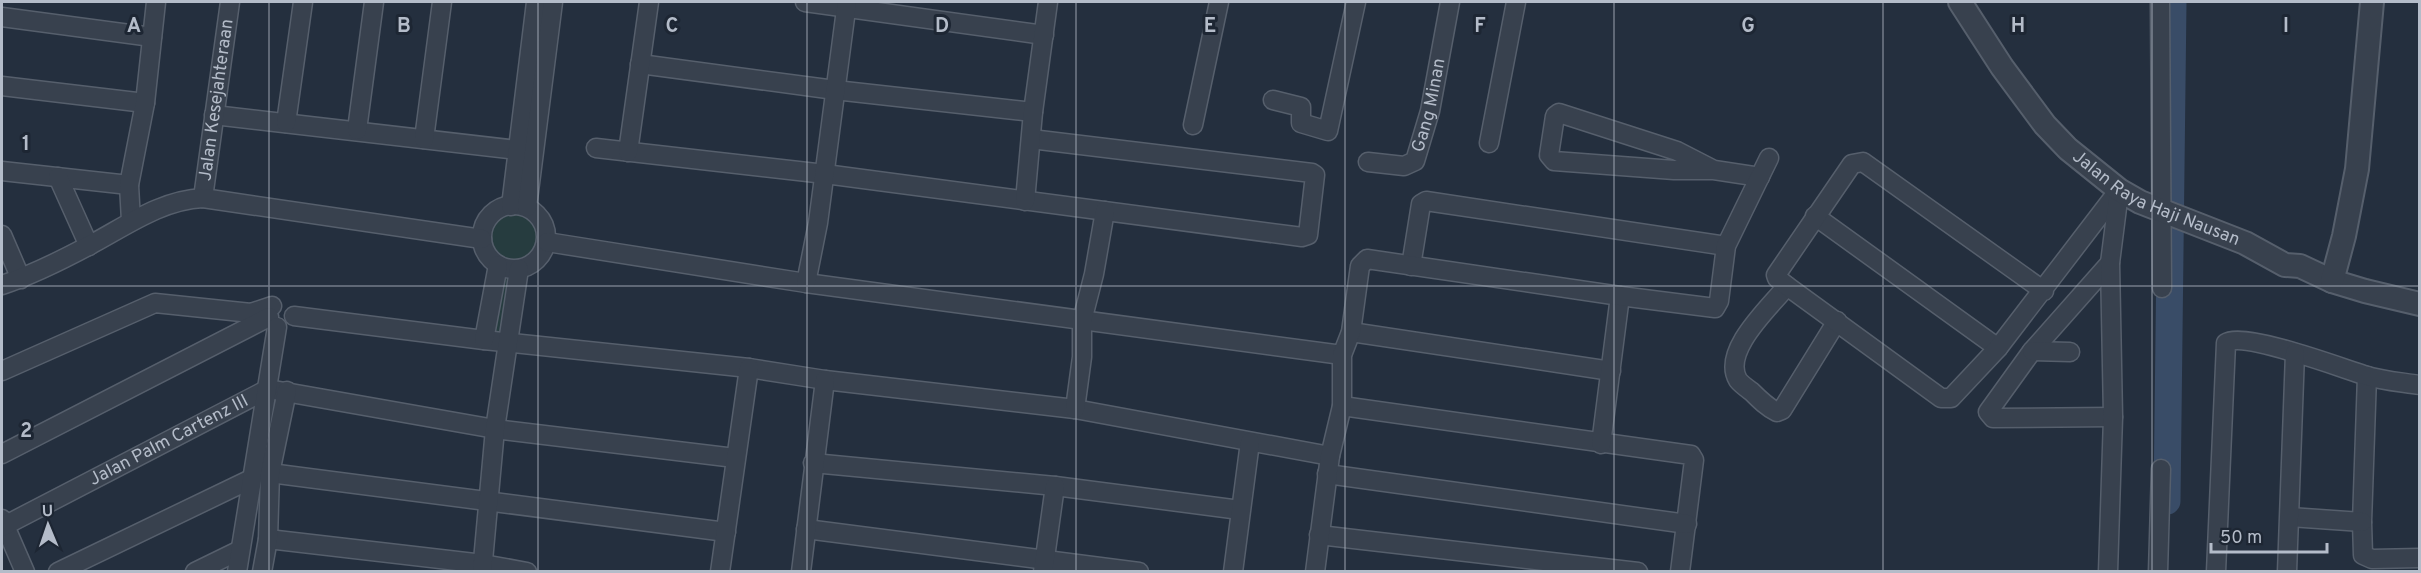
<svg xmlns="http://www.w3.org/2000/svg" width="2421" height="573" font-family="Overpass,sans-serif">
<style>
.green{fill:#263c3f}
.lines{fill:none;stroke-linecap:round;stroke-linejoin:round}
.river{stroke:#394c67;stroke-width:27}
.minor-casing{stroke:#565f6c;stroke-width:21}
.tertiary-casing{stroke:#565f6c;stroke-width:26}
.minor{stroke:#38414e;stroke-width:18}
.tertiary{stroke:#38414e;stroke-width:22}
.grid{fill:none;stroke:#b4bcc9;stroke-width:1.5;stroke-opacity:0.55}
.labels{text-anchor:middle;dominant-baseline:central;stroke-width:6;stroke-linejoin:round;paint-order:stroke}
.street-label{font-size:18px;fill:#b4bcc9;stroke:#1d2633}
.grid-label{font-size:20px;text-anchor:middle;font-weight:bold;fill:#b4bcc9;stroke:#1d2633;stroke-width:6;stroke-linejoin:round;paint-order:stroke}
</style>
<rect width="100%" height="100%" fill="#242f3e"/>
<path class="green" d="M 506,206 C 513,207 523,206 529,209 C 560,224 547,260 519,269 L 510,343 L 484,340 L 498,266 C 485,255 482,245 482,228 L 496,211 Z"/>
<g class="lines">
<path class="river" d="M 2167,501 L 2173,2"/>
<g class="minor-casing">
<g id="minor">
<path d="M 805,2 L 1044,35"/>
<path d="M 2160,2 L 2162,288"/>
<path d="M 2,17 L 152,37"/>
<path d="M 640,64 L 835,90 L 1033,112"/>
<path d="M 2,86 L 145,103"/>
<path d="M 1273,100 L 1301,107 L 1301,123 L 1328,131 L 1356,2"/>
<path d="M 214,115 L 517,150"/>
<path d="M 286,123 L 303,2"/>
<path d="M 1193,125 L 1219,2"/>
<path d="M 357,130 L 374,2"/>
<path d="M 424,139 L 442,2"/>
<path d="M 1489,143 L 1516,2"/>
<path d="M 596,148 L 825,174 L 1302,237 L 1308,235 L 1315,175 L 1312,173 L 1031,139"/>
<path d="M 628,152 L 649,2"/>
<path id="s1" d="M 1368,162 L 1404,166 L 1415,161 L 1430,111 L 1450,2"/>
<path d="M 1714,170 L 1677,151 L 1559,113 L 1555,116 L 1549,155 L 1554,161 L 1674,170 L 1714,170 L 1760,177"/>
<path d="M 2,171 L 129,185"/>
<path d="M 58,177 L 89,246"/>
<path id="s2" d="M 203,198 L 230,2"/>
<path d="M 1025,201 L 1033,112 L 1048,2"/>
<circle cx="514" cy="237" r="32"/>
<path d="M 511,206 L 536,2"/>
<path d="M 527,207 L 553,2"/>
<path d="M 1815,216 L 1998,348"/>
<path d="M 131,221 L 129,185 L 145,103 L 156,2"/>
<path d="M 2,235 L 21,279"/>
<path d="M 547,242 L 806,283 L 1342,355"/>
<path d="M 2110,263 L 2032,351 L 1988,412 L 1993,418 L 2113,417"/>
<path d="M 1411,266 L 1421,204 L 1426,201 L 1726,246"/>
<path d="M 806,283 L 818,223 L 847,2"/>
<path d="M 2,285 C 32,275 62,260 90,245 C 126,226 161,200 203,198 L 482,239"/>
<path d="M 1787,286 C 1770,307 1721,351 1738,380 C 1741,384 1748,389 1752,392 C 1760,400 1767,407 1777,412 L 1782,410 L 1837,321"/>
<path d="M 2044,291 L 1863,162 L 1852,164 L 1776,275 L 1777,278 L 1787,286 L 1941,398 L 1951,398 L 1998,348 L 2119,190"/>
<path d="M 294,316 L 484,340 L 749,368 L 825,380 L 1075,409 L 1330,456"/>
<path d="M 1351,332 L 1611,371"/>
<path d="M 484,340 L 498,265"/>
<path d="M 2032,351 L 2070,352"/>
<path d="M 2,371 L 155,303 L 251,313 L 272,306"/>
<path d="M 2367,376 L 2362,522 L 2363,555 L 2372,559 L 2420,558"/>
<path d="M 268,389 L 495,429 L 735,458"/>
<path d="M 1342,406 L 1691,455 L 1694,460 L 1680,572"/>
<path d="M 1075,409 L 1082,357 L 1082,321 L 1094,274 L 1105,211"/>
<path d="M 1601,444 L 1620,296"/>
<path d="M 2,454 L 269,317"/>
<path d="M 813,463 L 1055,486 L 1240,510"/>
<path d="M 270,473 L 726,532"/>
<path d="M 1327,474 L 1687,524"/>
<path d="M 2290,517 L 2362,522"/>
<path d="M 2,519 L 25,572"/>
<path id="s3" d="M 2,527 L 268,389"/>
<path d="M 806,529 L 1139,572"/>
<path d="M 1319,535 L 1638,572"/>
<path d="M 268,539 L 483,564 L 527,572"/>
<path d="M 58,572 L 251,479"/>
<path d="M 195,572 L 240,550"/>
<path d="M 237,572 L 277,327"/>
<path d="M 262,572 L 268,539 L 270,473 L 287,391"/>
<path d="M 482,572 L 495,429 L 519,269"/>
<path d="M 720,572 L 749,368"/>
<path d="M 801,572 L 825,380"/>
<path d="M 1043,572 L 1055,486"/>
<path d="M 1233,572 L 1250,442"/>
<path d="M 1315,572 L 1330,456 L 1342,406 L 1342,355 L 1351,332 L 1360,266 L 1367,259 L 1620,296 L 1715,308 L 1719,301 L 1726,246 L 1769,158"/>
<path d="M 2108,572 L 2113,417 L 2110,263 L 2119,192"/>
<path d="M 2158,572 L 2161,469"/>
<path d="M 2216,572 L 2226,343 C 2243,331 2341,368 2364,375 C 2382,381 2401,382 2420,385"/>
<path d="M 2287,572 L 2295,353"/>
</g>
</g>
<g class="tertiary-casing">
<g id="tertiary">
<path id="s4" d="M 1960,2 L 2002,67 L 2045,125 L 2068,149 L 2119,190 L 2140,202 L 2245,243 L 2285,265 L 2300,266 L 2332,281 L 2365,291 L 2420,304"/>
<path d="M 2332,281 L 2344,236 L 2357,169 L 2372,2"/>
</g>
</g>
<use href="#minor" class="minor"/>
<use href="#tertiary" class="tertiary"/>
</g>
<path class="grid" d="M 269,2 L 269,572M 538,2 L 538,572M 807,2 L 807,572M 1076,2 L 1076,572M 1345,2 L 1345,572M 1614,2 L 1614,572M 1883,2 L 1883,572M 2152,2 L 2152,572M 2,286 L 2420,286"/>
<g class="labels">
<g class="street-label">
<text stroke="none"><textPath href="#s2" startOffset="99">Jalan Kesejahteraan</textPath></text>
<text stroke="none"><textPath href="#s1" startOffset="106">Gang Minan</textPath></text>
<text stroke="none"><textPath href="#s4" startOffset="285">Jalan Raya Haji Nausan</textPath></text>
<text stroke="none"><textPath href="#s3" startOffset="188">Jalan Palm Cartenz III</textPath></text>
</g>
</g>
<g class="grid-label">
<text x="134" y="32">A</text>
<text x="404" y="32">B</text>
<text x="672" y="32">C</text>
<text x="942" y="32">D</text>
<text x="1210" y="32">E</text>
<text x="1480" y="32">F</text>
<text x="1748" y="32">G</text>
<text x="2018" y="32">H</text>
<text x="2286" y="32">I</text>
<text x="26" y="150">1</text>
<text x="26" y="437">2</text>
</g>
<rect width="2421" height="573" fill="none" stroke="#b4bcc9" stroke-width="6"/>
<g transform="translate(48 525) rotate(358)" stroke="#1d2633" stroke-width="4.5" paint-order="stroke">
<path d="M0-4.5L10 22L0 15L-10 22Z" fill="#b4bcc9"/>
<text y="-9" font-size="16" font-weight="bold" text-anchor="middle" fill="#b4bcc9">U</text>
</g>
<path d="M2211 543v9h116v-9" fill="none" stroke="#b4bcc9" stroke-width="3"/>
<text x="2220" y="543" font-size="18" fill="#b4bcc9" stroke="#1d2633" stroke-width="4.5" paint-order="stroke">50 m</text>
</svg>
